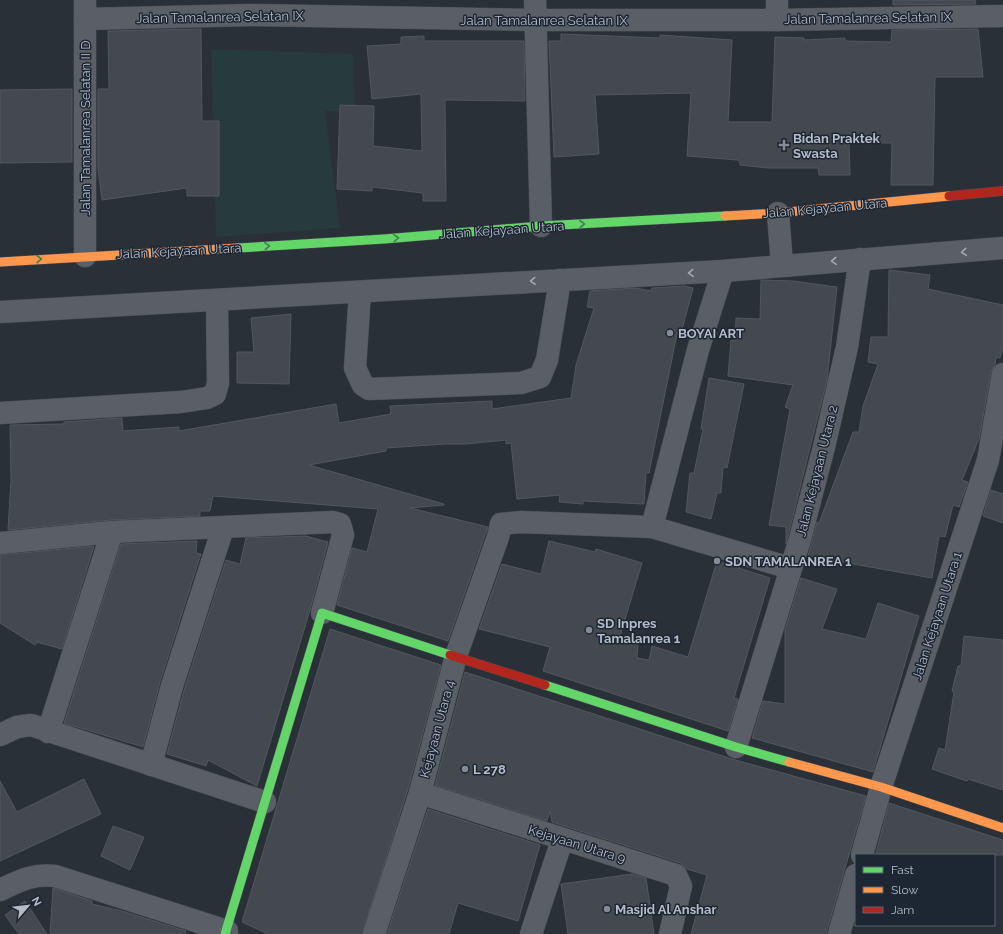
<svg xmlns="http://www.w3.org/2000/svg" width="1003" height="934" font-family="Raleway,sans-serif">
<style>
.green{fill:#273a3e}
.building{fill:#444950;stroke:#52575f}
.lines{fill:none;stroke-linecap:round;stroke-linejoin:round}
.street-casing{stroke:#484c53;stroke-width:23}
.fast-casing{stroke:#484c53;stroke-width:10}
.slow-casing{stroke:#484c53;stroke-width:10}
.jam-casing{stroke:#484c53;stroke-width:10}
.street{stroke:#5a5e66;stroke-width:22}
.fast{stroke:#63d668;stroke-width:9}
.slow{stroke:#ff974d;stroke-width:9}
.jam{stroke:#b3261e;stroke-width:9}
.oneway{stroke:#407e4e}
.oneway2{stroke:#a2a9b5}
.poi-dot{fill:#848b96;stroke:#1d2633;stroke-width:1.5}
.labels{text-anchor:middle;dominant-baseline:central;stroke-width:3;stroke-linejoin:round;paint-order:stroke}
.street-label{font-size:13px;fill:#b4bcc9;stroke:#1d2633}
.poi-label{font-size:13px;font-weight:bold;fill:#b4bcc9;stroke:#1d2633;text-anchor:start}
</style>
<rect width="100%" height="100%" fill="#2a3038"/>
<path class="green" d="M 211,49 L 353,54 L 355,112 L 325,111 L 340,228 L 216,237 Z"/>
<g class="building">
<path d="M 893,0 L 975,0 L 976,4 L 893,5 Z"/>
<path d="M 201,29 L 202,121 L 219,121 L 219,196 L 187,196 L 187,188 L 102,200 L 98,169 L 98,89 L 109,89 L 108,31 Z"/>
<path d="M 978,29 L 983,77 L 935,77 L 933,185 L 891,185 L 892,143 L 849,143 L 850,175 L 819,175 L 818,168 L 768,168 L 740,165 L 740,162 L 738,160 L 687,156 L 691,93 L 595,95 L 599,154 L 554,157 L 549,41 L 561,41 L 561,34 L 660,38 L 660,35 L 732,40 L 728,122 L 772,122 L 775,37 L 804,38 L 804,40 L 845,38 L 845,41 L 891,42 L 892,30 Z"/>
<path d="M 424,36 L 424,41 L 524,41 L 525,101 L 445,100 L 446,201 L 423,201 L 423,193 L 372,187 L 372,191 L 337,189 L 340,105 L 374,106 L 373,146 L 422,151 L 421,94 L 372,99 L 367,46 L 401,44 L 401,37 Z"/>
<path d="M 72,89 L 72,162 L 0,163 L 0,90 Z"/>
<path d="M 889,270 L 930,275 L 928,289 L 1003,305 L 1003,347 L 1000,358 L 996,357 L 995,365 L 991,372 L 979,439 L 962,480 L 968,482 L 959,507 L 953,505 L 945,537 L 939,536 L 932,578 L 808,556 L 817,522 L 819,523 L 853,432 L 859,432 L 863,406 L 878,364 L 868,362 L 871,337 L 888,337 Z"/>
<path d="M 761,280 L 793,281 L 837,287 L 827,380 L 786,544 L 786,527 L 769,525 L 790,409 L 785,407 L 793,385 L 728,376 L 731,340 L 735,341 L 736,318 L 760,319 Z"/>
<path d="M 685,286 L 693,288 L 681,334 L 677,334 L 649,473 L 646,473 L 644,504 L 583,501 L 583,504 L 559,502 L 560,495 L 517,499 L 511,443 L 506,444 L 506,440 L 466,444 L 445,444 L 386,448 L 386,451 L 309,465 L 444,504 L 444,505 L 410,508 L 488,527 L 448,641 L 337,605 L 352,548 L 367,552 L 378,509 L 213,496 L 210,511 L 200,511 L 200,516 L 111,520 L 8,530 L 11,479 L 10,425 L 64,424 L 64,422 L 122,418 L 123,431 L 179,427 L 179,431 L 336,404 L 339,423 L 391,414 L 390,406 L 492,401 L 492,409 L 571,398 L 576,365 L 594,308 L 587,307 L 590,291 L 636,288 L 651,291 L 652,288 Z"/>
<path d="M 291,314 L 289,384 L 237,383 L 237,352 L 254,352 L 251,318 Z"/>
<path d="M 709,378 L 744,384 L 727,468 L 723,467 L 721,493 L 717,493 L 711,519 L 686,512 L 690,473 L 694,473 L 703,429 L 701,429 Z"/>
<path d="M 991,490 L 1003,494 L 1003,523 L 983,516 Z"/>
<path d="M 306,536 L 328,542 L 310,610 L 257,786 L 208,760 L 206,766 L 167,754 L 184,690 L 226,560 L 240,564 L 246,538 Z"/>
<path d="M 197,541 L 196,553 L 201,554 L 160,682 L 143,747 L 64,723 L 121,544 Z"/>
<path d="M 549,541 L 595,552 L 596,549 L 642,563 L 620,636 L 638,641 L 637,658 L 649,660 L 652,646 L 688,657 L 717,561 L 770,578 L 734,698 L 738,699 L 728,731 L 543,671 L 550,647 L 479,629 L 502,564 L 541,574 Z"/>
<path d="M 94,546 L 62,649 L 37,642 L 35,645 L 0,623 L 0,555 Z"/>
<path d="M 801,578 L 837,589 L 822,629 L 866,639 L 878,603 L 919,616 L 873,772 L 752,738 L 763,701 L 785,704 L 785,630 Z"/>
<path d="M 330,629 L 441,665 L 408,789 L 362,934 L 268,934 L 242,922 Z"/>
<path d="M 964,636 L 1003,640 L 1003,790 L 968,779 L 967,781 L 932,769 L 939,748 L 945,750 L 954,692 L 952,691 L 958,666 L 961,666 Z"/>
<path d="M 465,672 L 732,759 L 866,796 L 826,934 L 691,934 L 707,875 L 687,869 L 680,863 L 552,822 L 550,811 L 547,821 L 435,785 Z"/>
<path d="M 84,779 L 101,814 L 0,861 L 0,781 L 17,812 Z"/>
<path d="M 889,803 L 1003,840 L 1003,855 L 884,855 L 876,853 Z"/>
<path d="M 428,809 L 540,845 L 518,921 L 458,903 L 449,934 L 387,934 Z"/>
<path d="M 113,826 L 144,837 L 130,870 L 101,856 Z"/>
<path d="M 632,874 L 646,878 L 654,934 L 568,934 L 561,884 Z"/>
<path d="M 53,888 L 92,901 L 92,904 L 122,911 L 186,931 L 185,934 L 50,934 Z"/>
<path d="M 25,901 L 47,934 L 19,934 L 5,915 Z"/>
</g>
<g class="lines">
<g class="street-casing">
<g id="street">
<path d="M 85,0 L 85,256"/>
<path d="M 535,0 L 541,226"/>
<path d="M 85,19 L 251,15 L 535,20 L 777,20 L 1003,16"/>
<path d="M 777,20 L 777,0"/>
<path d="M 778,213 L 782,265"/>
<path d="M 360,292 L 355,368 L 363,385 L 369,389 L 521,383 L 540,377 L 547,360 L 560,280"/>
<path d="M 0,312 L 723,271 L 1003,248"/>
<path d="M 0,413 L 181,402 L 207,398 L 215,394 L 218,383 L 217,300"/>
<path d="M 652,527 L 698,350 L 723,271"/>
<path d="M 0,543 L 112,532 L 333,522 L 340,524 L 343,535 L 322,613"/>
<path d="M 48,732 L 112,532"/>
<path d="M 0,735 L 17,727 L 31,725 L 265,802"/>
<path d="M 736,747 L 800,539 L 824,447 L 847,347 L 860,259"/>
<path d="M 151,765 L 172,686 L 223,528"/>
<path d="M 420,793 L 676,875 L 681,886 L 670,934"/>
<path d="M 862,855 L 881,787 L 988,460 L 1003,374"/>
<path d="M 0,890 C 19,881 34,873 55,876 L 227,931"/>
<path d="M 374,934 L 420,793 L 456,656 L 498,537 L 501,524 L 521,522 L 652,527 L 790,568"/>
<path d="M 531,934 L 562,840"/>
<path d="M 839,934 L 856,875"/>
</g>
</g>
<g class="fast-casing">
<g id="fast">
<path d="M 238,248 L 384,239 L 541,226 L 725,216"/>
<path d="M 545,685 L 736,747 L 789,762"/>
<path d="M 225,934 L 322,613 L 450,655"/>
</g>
</g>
<g class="slow-casing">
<g id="slow">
<path d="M 725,216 L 778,213 L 949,196"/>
<path d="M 0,262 L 238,248"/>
<path d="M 789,762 L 881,787 L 1003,828"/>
</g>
</g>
<g class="jam-casing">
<g id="jam">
<path d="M 949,196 L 1003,191"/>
<path d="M 450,655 L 545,685"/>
</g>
</g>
<use href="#street" class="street"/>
<use href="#fast" class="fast"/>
<use href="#slow" class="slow"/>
<use href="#jam" class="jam"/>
</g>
<defs><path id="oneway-chevron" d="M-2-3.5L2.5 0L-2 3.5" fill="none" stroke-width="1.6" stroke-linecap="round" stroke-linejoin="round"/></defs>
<g class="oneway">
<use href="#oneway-chevron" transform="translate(582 224) rotate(-3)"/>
<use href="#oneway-chevron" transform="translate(396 238) rotate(-5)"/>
<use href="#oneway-chevron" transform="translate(267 246) rotate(-3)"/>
<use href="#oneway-chevron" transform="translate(39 259) rotate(-4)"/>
</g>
<g class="oneway2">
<use href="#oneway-chevron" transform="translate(964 252) rotate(175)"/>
<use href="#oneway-chevron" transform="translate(834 261) rotate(176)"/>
<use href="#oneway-chevron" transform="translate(691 273) rotate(177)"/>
<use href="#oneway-chevron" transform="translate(533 281) rotate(177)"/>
</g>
<g class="poi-dot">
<path d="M782 139h4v4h4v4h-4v4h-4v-4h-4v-4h4z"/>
<circle cx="670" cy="333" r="4"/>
<circle cx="717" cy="561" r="4"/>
<circle cx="589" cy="630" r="4"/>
<circle cx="465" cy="769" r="4"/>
<circle cx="607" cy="909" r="4"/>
</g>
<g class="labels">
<g class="street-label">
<text transform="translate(220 17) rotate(-1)">Jalan Tamalanrea Selatan IX</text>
<text transform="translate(868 18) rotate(-1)">Jalan Tamalanrea Selatan IX</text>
<text x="544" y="20">Jalan Tamalanrea Selatan IX</text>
<text transform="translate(85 128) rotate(-90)">Jalan Tamalanrea Selatan II D</text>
<text transform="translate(825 208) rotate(-5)">Jalan Kejayaan Utara</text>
<text transform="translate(502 230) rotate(-4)">Jalan Kejayaan Utara</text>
<text transform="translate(179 251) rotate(-3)">Jalan Kejayaan Utara</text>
<text transform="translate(817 471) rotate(-76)">Jalan Kejayaan Utara 2</text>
<text transform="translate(937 616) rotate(-72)">Jalan Kejayaan Utara 1</text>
<text transform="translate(437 729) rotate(-75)">Kejayaan Utara 4</text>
<text transform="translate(577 844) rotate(17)">Kejayaan Utara 9</text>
</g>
<g class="poi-label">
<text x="793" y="138">Bidan Praktek<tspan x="793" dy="15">Swasta</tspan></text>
<text x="678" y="333">BOYAI ART</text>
<text x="725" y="561">SDN TAMALANREA 1</text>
<text x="597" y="623">SD Inpres<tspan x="597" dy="15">Tamalanrea 1</tspan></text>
<text x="473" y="769">L 278</text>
<text x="615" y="909">Masjid Al Anshar</text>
</g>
</g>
<rect x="855" y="854" width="140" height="72" fill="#1d2633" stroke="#59626f"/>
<rect x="863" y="867" width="20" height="6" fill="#63d668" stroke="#59626f"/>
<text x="891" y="874" font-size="12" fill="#b4bcc9">Fast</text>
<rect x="863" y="887" width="20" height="6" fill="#ff974d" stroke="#59626f"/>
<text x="891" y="894" font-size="12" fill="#b4bcc9">Slow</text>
<rect x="863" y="907" width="20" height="6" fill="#b3261e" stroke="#59626f"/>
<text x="891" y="914" font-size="12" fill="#b4bcc9">Jam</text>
<g transform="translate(28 906) rotate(62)" stroke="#1d2633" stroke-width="3" paint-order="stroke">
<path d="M0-3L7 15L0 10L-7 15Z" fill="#b4bcc9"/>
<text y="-6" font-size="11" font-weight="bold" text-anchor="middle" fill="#b4bcc9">N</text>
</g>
</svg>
